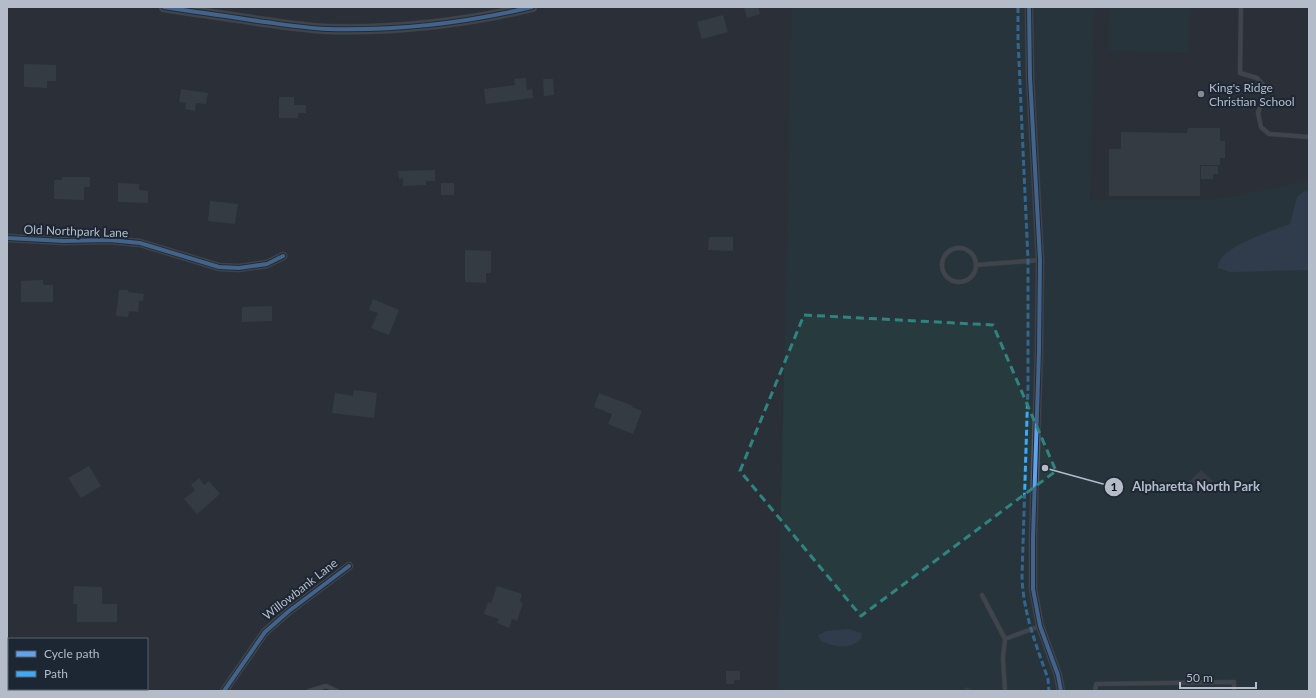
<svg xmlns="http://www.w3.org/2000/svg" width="1316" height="698" font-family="Lato,sans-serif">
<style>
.green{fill:#273a3e}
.water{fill:#384963}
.building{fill:#444950}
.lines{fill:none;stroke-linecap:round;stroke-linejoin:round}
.service-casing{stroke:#484c53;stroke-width:5}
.minor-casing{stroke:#484c53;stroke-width:9}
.tertiary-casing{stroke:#484c53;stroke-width:11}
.service{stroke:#5a5e66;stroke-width:4}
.minor{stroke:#5a5e66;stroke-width:8}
.tertiary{stroke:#5a5e66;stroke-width:10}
.quiet{stroke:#3fa9f5;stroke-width:3;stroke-dasharray:6 3;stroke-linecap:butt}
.cycleway-casing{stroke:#1d2633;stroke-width:6}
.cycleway{stroke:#60a3ed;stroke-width:4}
.marked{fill:none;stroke:#308480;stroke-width:3;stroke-dasharray:8 5;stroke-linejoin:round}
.poi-dot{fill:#848b96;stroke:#1d2633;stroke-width:1.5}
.labels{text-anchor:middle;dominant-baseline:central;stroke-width:4;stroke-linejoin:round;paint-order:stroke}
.poi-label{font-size:12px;fill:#b4bcc9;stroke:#1d2633;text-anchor:start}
.street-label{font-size:12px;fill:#b4bcc9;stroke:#1d2633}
.leader{fill:none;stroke:#b4bcc9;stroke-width:1.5}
.callout-dot{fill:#b4bcc9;stroke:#1d2633;stroke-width:1.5}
.mark-label{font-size:12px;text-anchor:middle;font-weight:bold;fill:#111}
.callout-label{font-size:13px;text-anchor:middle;font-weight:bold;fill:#b4bcc9;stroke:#1d2633;stroke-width:4;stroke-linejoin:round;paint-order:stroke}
</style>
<rect width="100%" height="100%" fill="#2a3038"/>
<g class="green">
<path d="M 792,7 L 1094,7 L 1090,200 L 1212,200 L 1309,181 L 1309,691 L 777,691 Z"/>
<path d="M 1110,7 L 1190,7 L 1189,52 L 1109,51 Z"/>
</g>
<g class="water">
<path d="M 1304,191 L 1309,192 L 1309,270 L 1230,272 L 1218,268 C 1218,266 1218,264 1219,262 C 1225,246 1274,230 1290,224 L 1297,197 Z"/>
<path d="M 848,629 L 862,633 L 861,639 C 849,650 835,647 821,641 L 818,635 L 827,631 Z"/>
</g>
<g class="building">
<path d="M 744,7 L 758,7 L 760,14 L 747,18 Z"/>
<path d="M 723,15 L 728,32 L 702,39 L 697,22 Z"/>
<path d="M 24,64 L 56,65 L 56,81 L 47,81 L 47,88 L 24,87 Z"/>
<path d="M 526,78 L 527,90 L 532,89 L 533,98 L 486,104 L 484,89 L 515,85 L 514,79 Z"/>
<path d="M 543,79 L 553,79 L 554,95 L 544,96 Z"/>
<path d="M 181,89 L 208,93 L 206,104 L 196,103 L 195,111 L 185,109 L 186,103 L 179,102 Z"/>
<path d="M 279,97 L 294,97 L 294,105 L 306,105 L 306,113 L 298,113 L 298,118 L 279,118 Z"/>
<path d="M 1188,128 L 1220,128 L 1220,141 L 1225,141 L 1225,158 L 1220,158 L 1220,165 L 1200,165 L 1200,196 L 1109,196 L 1109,149 L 1121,149 L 1121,132 L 1187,133 Z"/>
<path d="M 1201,166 L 1218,166 L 1218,174 L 1213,174 L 1213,179 L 1201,179 Z"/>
<path d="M 435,170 L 435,181 L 426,181 L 426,185 L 403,186 L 403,178 L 399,179 L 398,171 Z"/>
<path d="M 62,177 L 90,177 L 90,187 L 84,187 L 84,200 L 54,199 L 54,180 L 62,180 Z"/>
<path d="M 118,183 L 139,184 L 139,190 L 148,191 L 148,203 L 118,202 Z"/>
<rect x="441" y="183" width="13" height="12"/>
<path d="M 210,201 L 238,204 L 235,224 L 208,221 Z"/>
<path d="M 709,237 L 733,237 L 733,251 L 708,250 Z"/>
<path d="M 465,250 L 491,251 L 491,273 L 486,273 L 486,283 L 465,282 Z"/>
<path d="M 43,280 L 43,285 L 53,285 L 53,302 L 21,302 L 21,281 Z"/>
<path d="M 119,290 L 128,290 L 128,292 L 144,294 L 143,301 L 139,301 L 138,312 L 129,311 L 128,317 L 116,316 Z"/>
<path d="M 373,299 L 399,310 L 389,335 L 371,328 L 378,313 L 369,310 Z"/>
<path d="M 272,306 L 272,321 L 242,322 L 242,307 Z"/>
<path d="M 354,390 L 377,393 L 374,418 L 332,413 L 335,393 L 353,396 Z"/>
<path d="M 599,393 L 633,406 L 632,407 L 642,411 L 633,434 L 608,424 L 612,414 L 594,407 Z"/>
<path d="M 89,466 L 101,486 L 81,498 L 68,478 Z"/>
<path d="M 1201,470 L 1213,481 L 1201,493 L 1189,482 Z"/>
<path d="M 199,478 L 204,485 L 209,481 L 220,494 L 197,514 L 184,499 L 195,490 L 191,485 Z"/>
<path d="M 74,586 L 102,587 L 102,604 L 117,604 L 117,622 L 77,622 L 77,604 L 73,604 Z"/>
<path d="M 497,586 L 522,594 L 520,602 L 523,603 L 517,621 L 512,619 L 509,628 L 497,623 L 499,619 L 484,614 L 488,602 L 491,604 Z"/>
<path d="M 726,671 L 740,671 L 740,680 L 734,680 L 734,684 L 726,684 Z"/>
<path d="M 965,687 L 975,691 L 964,691 Z"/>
</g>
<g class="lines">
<g class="service-casing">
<g id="service">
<path d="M 1241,7 L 1240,73 L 1257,78 L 1265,87 L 1263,98 L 1258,113 L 1261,127 L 1269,134 L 1309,137"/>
<circle cx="959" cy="265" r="17"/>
<path d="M 976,265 L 1040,260"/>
<path d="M 982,595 L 1005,639 L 1003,658 L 1005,691"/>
<path d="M 1005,639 L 1040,626"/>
<path d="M 309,691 L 326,686 L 337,691"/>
<path d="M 1095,691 L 1096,684 L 1234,682 L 1234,691"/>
</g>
</g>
<g class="minor-casing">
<g id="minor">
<path d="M 1029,7 L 1030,77 L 1040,260 L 1039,350 L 1033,538 L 1033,589 L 1040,626 L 1058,675 L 1061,691"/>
<path d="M 7,238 L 64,241 L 109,240 L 140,243 L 219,267 L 239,268 L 267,264 L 283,256"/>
<path d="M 224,691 L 265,632 L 289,611 L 349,566"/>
</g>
</g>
<g class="tertiary-casing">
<path id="tertiary" d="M 164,7 C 195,12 226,16 258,21 C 281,24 304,28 327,29 C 397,31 465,23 532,7"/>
</g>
<use href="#service" class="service"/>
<use href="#minor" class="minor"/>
<use href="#tertiary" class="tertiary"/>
<path class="quiet" d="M 1018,7 L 1018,40 L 1028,260 L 1028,386 L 1022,576 C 1023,613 1036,644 1048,679 L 1049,691"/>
<g class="cycleway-casing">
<g id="cycleway">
<path d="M 164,7 C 195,12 226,16 258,21 C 281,24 304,28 327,29 C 397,31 465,23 532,7"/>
<path d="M 1029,7 L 1030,77 L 1040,260 L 1039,350 L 1033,538 L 1033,589 L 1040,626 L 1058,675 L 1061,691"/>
<path d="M 7,238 L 64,241 L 109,240 L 140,243 L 219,267 L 239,268 L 267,264 L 283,256"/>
<path d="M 224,691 L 265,632 L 289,611 L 349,566"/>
</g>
</g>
<use href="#cycleway" class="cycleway"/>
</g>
<path d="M0 0H1316V698H0ZM 804,315 L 993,325 L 1056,471 L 861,616 L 740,471 Z" fill="#2a3038" fill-opacity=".55" fill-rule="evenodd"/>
<path class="marked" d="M 804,315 L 993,325 L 1056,471 L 861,616 L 740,471 Z"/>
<circle class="poi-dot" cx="1201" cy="94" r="4"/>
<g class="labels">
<g class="poi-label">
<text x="1209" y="87">King's Ridge<tspan x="1209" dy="14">Christian School</tspan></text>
</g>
<g class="street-label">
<text transform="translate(76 231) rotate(2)">Old Northpark Lane</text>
<text transform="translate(300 589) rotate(-38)">Willowbank Lane</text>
</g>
</g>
<path class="leader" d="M1045 468L1114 487"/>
<g class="callout-dot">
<circle cx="1045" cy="468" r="4"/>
<circle cx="1114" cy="487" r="10"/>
</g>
<g class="mark-label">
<text x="1114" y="491">1</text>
</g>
<g class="callout-label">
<text x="1196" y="491">Alpharetta North Park</text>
</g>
<rect width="1316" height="698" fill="none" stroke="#b4bcc9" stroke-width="16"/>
<rect x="8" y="638" width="140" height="52" fill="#1d2633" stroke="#59626f"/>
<rect x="16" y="651" width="20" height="6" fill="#60a3ed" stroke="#59626f"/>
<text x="44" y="658" font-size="12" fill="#b4bcc9">Cycle path</text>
<rect x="16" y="671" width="20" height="6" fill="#3fa9f5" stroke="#59626f"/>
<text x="44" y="678" font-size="12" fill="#b4bcc9">Path</text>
<path d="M1180 682v6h76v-6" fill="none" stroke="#b4bcc9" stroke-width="2"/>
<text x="1186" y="682" font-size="12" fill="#b4bcc9" stroke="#1d2633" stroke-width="3" paint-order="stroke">50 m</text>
</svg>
